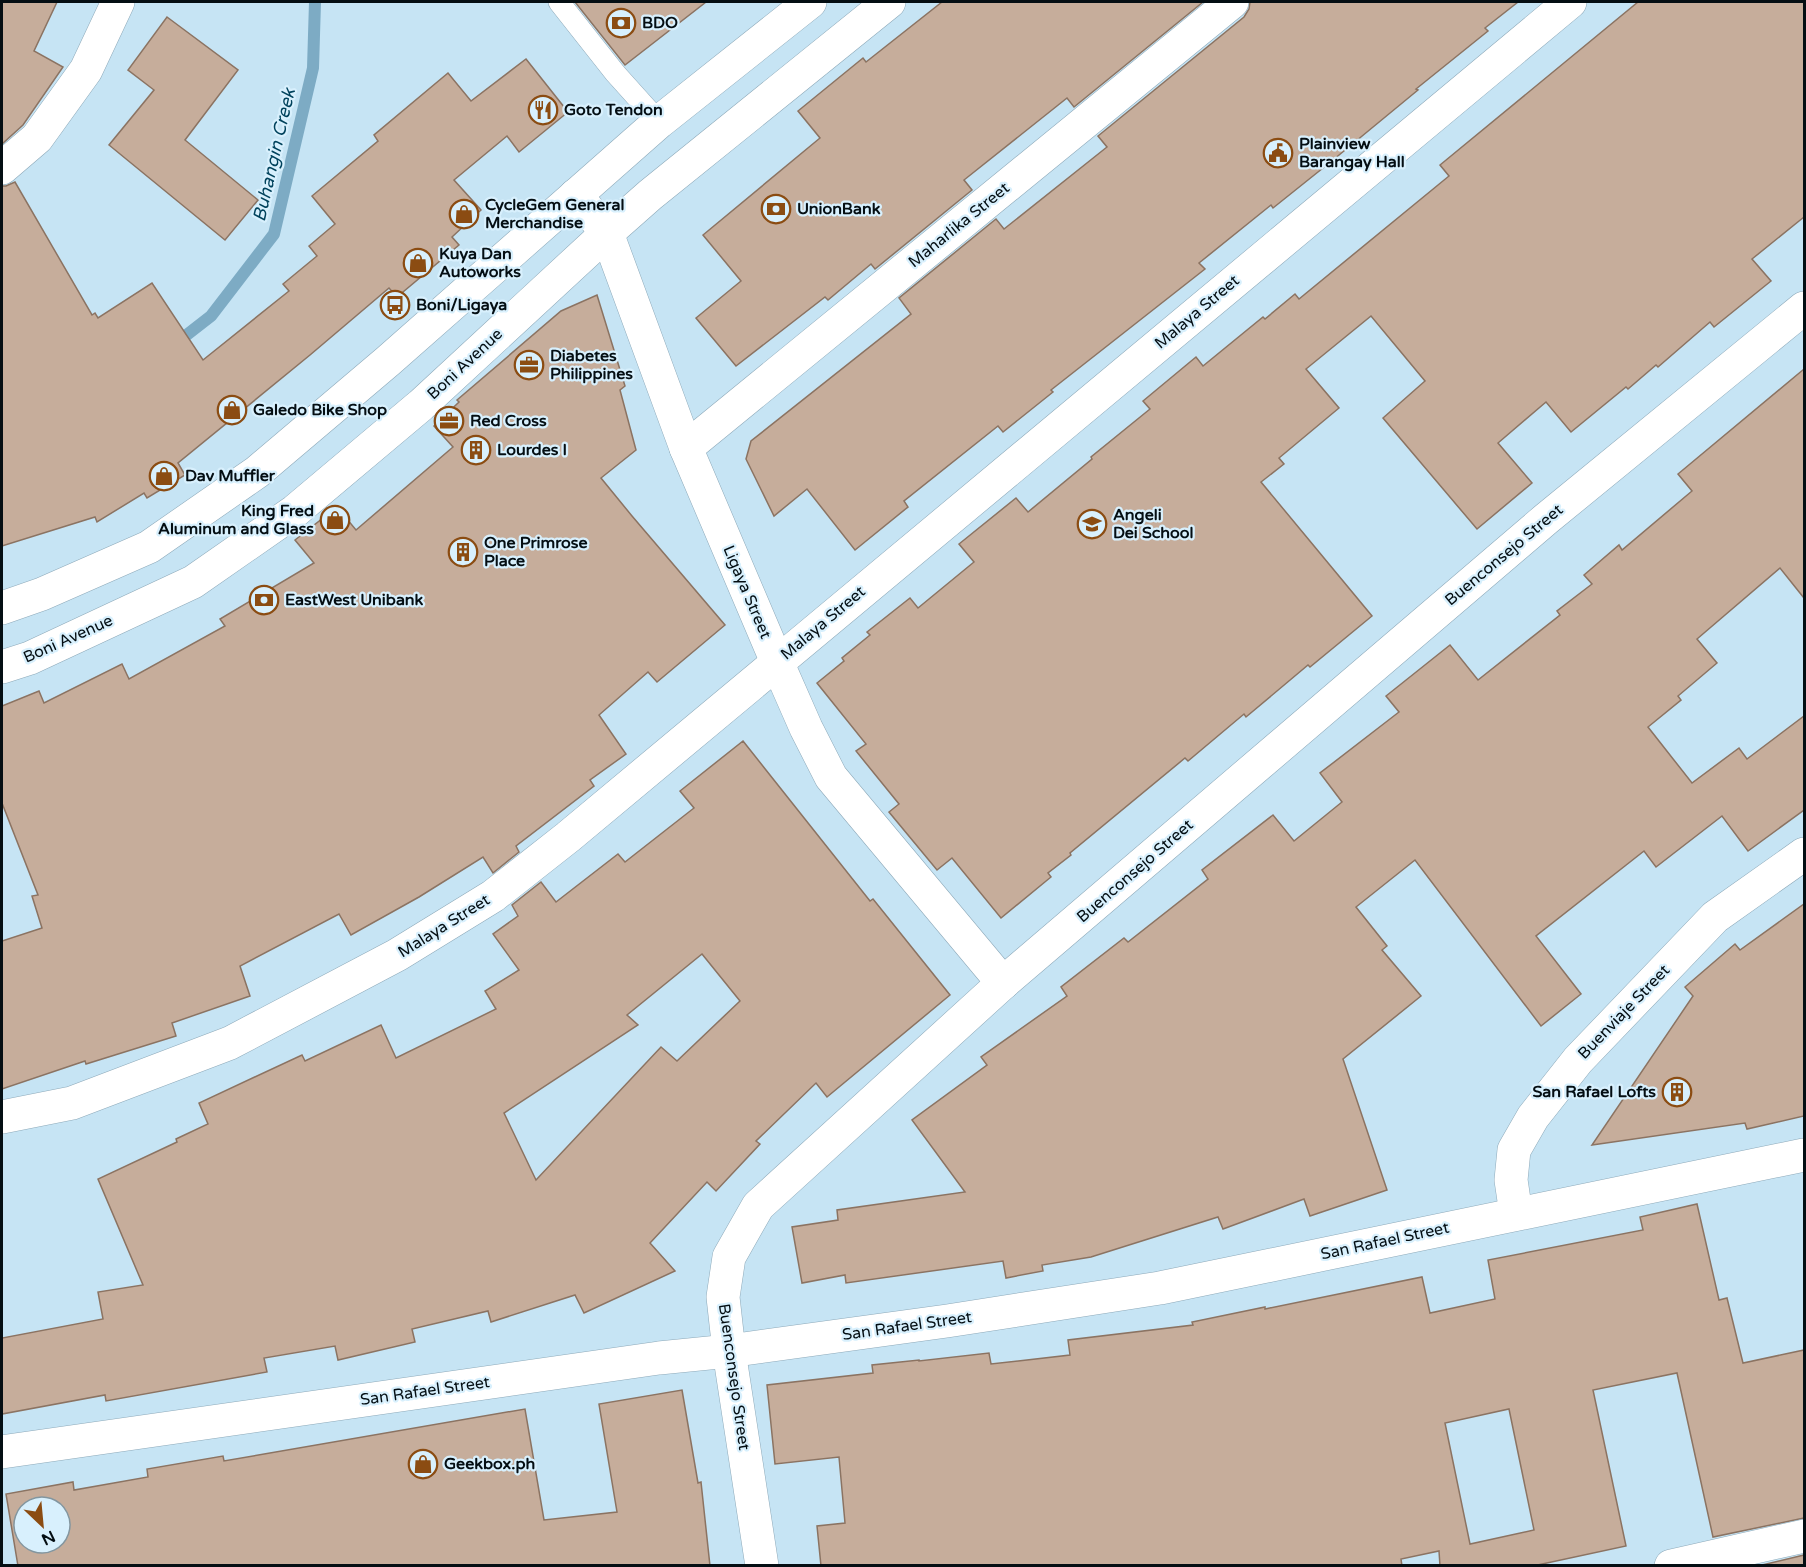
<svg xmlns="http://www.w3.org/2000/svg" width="1806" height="1567" font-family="'Varela Round',sans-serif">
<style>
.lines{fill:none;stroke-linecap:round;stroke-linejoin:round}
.stream{stroke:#7dabc4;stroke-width:12}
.building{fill:#c6ad9b;stroke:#8b7362;stroke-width:1.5;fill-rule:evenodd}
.service-casing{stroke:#8da9b9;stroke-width:22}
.minor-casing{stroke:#8da9b9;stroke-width:34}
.tertiary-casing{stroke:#8da9b9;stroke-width:34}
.secondary-casing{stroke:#8da9b9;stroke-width:34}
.service{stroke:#fff;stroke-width:21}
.minor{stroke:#fff;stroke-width:33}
.tertiary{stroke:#fff;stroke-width:33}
.secondary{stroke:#fff;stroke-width:33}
.labels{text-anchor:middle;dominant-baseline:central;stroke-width:4.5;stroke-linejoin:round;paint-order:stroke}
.poi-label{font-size:16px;font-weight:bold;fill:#040e13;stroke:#d8f0fd;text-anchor:start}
.street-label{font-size:16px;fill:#040e13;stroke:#d8f0fd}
.water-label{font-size:18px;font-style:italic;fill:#00425c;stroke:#d8f0fd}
</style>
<rect width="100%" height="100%" fill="#c6e4f4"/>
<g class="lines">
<path class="stream" d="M 175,344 L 211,316 L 274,234 L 313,68 L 315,2"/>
</g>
<g class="building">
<path d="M 2,2 L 57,2 L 34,51 L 63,67 L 23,125 L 2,144 Z"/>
<path d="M 575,2 L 706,2 L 625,65 Z"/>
<path d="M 942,2 L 1203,2 L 1074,107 L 1067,98 L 964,180 L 972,190 L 875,269 L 871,264 L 828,300 L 825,297 L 736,366 L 696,318 L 741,281 L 703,235 L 820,138 L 798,111 L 863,58 L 866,62 Z"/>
<path d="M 1250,2 L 1518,2 L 1485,28 L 1488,31 L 1416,89 L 1418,90 L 1333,160 L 1273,208 L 1271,205 L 1199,263 L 1205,269 L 1051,390 L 1053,392 L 1003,432 L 998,426 L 904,501 L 908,507 L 855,550 L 807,489 L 774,516 L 746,459 L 751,441 L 911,314 L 899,298 L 996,219 L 1004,229 L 1107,147 L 1098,136 L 1244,17 L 1249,9 Z"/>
<path d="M 1638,2 L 1804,2 L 1804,217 L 1752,259 L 1771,281 L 1714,327 L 1710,322 L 1658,367 L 1656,365 L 1628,389 L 1626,387 L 1571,432 L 1546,402 L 1498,443 L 1532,483 L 1477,529 L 1383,418 L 1425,381 L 1371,316 L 1306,369 L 1339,408 L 1279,458 L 1284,464 L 1261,482 L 1372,616 L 1310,667 L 1308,665 L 1246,717 L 1244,714 L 1188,761 L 1185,758 L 1070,853 L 1071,855 L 1048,873 L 1051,877 L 1001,918 L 952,858 L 937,870 L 889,812 L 899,804 L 856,751 L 866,744 L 817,683 L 844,661 L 842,658 L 870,635 L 867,632 L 910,598 L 918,608 L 974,562 L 959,544 L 1016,498 L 1028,512 L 1092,459 L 1091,457 L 1150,409 L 1143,401 L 1196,357 L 1203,366 L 1263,317 L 1265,319 L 1295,294 L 1299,299 L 1449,176 L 1440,165 Z"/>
<path d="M 167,17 L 238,70 L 185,140 L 258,200 L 225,240 L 109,145 L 154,90 L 128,70 Z"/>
<path d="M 526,59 L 568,112 L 519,152 L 507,136 L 454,180 L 481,210 L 452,237 L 459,245 L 397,297 L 389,288 L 310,355 L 178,463 L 185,475 L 147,498 L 144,493 L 97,522 L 95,517 L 2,546 L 2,186 L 6,186 L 15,182 L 92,315 L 95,313 L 98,318 L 152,283 L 203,360 L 289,291 L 283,284 L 317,256 L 309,246 L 335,224 L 312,196 L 378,141 L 374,135 L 448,73 L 471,101 Z"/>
<path d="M 597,295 L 625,386 L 620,390 L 636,450 L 601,478 L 632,516 L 725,625 L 657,682 L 648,672 L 599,715 L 626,754 L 590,780 L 594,786 L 516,846 L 519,852 L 493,873 L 483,857 L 419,897 L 351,935 L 339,914 L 240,966 L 250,996 L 172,1023 L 176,1036 L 86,1064 L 85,1061 L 2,1089 L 2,941 L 42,928 L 32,896 L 38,895 L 2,803 L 2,706 L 39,691 L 44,703 L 122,664 L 129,679 L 225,626 L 220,619 L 314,563 L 295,540 L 337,507 L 356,530 L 453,447 L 434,426 L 459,402 L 457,400 L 561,311 Z"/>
<path d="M 1804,369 L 1804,598 L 1780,568 L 1697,639 L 1717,663 L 1678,696 L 1681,700 L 1648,727 L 1692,783 L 1739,748 L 1747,759 L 1804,716 L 1804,810 L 1748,851 L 1722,816 L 1656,867 L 1644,851 L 1536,936 L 1581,994 L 1541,1026 L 1415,860 L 1356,907 L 1387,946 L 1382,950 L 1421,996 L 1343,1059 L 1387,1190 L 1310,1216 L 1304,1199 L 1223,1229 L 1218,1217 L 1091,1257 L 1042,1265 L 1043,1271 L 1006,1278 L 1003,1261 L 846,1283 L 845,1275 L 802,1283 L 792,1227 L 838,1220 L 837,1210 L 965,1192 L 912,1120 L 987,1065 L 981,1057 L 1067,996 L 1061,987 L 1124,938 L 1128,942 L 1208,879 L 1202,870 L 1273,815 L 1294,841 L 1342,802 L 1320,773 L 1399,712 L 1386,696 L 1450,645 L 1478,680 L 1560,615 L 1557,611 L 1592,584 L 1584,575 L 1619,545 L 1622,550 L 1692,491 L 1678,474 Z"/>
<path d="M 743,741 L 870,901 L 873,899 L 950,995 L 827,1097 L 816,1083 L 756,1141 L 760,1144 L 716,1191 L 707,1182 L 650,1243 L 675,1271 L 584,1313 L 575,1295 L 491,1322 L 488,1311 L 412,1329 L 415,1342 L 338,1360 L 335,1346 L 264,1358 L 267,1372 L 106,1401 L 105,1395 L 2,1414 L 2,1338 L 103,1319 L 98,1292 L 143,1285 L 98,1179 L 177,1142 L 176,1139 L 208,1124 L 199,1103 L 302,1055 L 305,1061 L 381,1025 L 396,1058 L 496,1009 L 485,991 L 519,970 L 493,934 L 518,916 L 512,905 L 541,882 L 556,902 L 618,854 L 625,862 L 694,808 L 680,791 ZM 702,954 L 740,1001 L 677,1061 L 661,1047 L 536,1180 L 504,1113 L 638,1025 L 627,1015 Z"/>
<path d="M 1804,904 L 1804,1116 L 1747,1129 L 1745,1123 L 1592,1145 L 1693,996 L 1685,987 L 1735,944 L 1740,950 Z"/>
<path d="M 1697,1204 L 1719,1300 L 1727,1298 L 1743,1363 L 1804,1350 L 1804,1518 L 1713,1537 L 1677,1373 L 1593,1390 L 1626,1546 L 1533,1566 L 1440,1566 L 1439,1551 L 1401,1559 L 1402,1566 L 821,1566 L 817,1526 L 845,1523 L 839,1457 L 775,1464 L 767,1385 L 873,1373 L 872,1365 L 919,1360 L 919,1361 L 989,1353 L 991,1364 L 1070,1355 L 1068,1340 L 1193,1325 L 1192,1322 L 1265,1307 L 1265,1309 L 1422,1277 L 1430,1313 L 1495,1299 L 1488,1260 L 1643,1230 L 1640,1217 ZM 1509,1409 L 1534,1530 L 1470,1544 L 1445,1423 Z"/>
<path d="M 682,1390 L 698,1483 L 701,1482 L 710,1566 L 18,1566 L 6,1494 L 73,1482 L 74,1490 L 148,1477 L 147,1469 L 223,1456 L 224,1461 L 525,1409 L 544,1520 L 617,1512 L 599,1404 ZM 24,1507 L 60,1507 L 60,1543 L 24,1543 Z"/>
<path d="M 1804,1555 L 1804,1566 L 1758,1566 Z"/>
</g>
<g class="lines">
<g class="service-casing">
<path id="service" d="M 559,2 L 615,73 L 659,122"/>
</g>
<g class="minor-casing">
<g id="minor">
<path d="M 2,168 L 37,138 L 86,70 L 118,2"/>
<path d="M 576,195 L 607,233 L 686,448 L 777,662 L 806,728 L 831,777 L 1003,983"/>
<path d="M 686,448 L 1232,2"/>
<path d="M 2,1117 L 72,1103 L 230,1043 L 397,955 L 493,896 L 568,837 L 1570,2"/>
<path d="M 1516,1214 L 1511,1180 L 1514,1150 L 1533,1117 L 1578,1060 L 1715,917 L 1804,854"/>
<path d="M 762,1566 L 729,1351 L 723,1297 L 729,1257 L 758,1206 L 1003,983 L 1546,519 L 1804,308"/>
<path d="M 1671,1566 L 1804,1536"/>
</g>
</g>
<g class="tertiary-casing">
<path id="tertiary" d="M 2,1452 L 659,1358 L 729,1351 L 947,1321 L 1160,1288 L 1804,1155"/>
</g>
<g class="secondary-casing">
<g id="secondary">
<path d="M 2,608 L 42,594 L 149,547 L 257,472 L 388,361 L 659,122 L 810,2"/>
<path d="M 2,667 L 30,658 L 193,582 L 295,511 L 421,405 L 607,233 L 650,195 L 889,2"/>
</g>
</g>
<use href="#service" class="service"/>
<use href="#minor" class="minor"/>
<use href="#tertiary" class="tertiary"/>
<use href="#secondary" class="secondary"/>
</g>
<defs>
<g id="bank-ring" transform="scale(1.5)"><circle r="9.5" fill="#d8f0fd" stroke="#8b4c12" stroke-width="1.5"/><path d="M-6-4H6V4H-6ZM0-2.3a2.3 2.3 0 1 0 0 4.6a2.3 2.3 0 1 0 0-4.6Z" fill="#8b4c12"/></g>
<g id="restaurant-ring" transform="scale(1.5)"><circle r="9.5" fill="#d8f0fd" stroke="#8b4c12" stroke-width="1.5"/><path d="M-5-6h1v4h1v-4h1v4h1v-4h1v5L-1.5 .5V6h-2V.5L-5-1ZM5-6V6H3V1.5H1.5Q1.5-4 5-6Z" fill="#8b4c12"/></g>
<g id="civic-ring" transform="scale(1.5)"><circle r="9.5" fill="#d8f0fd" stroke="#8b4c12" stroke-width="1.5"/><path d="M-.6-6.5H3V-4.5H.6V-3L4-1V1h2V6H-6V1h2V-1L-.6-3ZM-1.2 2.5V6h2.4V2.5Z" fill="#8b4c12"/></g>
<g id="shop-ring" transform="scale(1.5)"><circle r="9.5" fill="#d8f0fd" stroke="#8b4c12" stroke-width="1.5"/><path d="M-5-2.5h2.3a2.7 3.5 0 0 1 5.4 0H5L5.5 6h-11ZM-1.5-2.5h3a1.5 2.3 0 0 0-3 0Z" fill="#8b4c12"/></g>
<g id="bus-ring" transform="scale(1.5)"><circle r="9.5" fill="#d8f0fd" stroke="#8b4c12" stroke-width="1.5"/><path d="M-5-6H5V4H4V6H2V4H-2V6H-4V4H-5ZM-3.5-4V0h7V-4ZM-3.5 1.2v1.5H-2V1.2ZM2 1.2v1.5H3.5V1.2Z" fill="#8b4c12"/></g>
<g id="office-ring" transform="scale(1.5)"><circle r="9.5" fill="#d8f0fd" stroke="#8b4c12" stroke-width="1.5"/><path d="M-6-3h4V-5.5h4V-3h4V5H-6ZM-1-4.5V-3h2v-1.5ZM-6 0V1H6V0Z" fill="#8b4c12"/></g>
<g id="building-ring" transform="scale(1.5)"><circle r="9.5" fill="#d8f0fd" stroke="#8b4c12" stroke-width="1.5"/><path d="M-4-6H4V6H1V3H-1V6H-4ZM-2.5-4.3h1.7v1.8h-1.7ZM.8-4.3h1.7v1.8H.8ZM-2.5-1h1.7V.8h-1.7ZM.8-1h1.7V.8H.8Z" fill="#8b4c12"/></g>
<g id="school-ring" transform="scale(1.5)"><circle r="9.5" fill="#d8f0fd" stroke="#8b4c12" stroke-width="1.5"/><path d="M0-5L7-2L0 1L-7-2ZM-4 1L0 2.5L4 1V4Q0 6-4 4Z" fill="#8b4c12"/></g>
</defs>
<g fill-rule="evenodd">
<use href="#bank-ring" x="621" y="23"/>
<use href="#restaurant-ring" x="543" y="110"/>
<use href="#civic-ring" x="1278" y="153"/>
<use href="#bank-ring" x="776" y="209"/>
<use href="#shop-ring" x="464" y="214"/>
<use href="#shop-ring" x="418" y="263"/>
<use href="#bus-ring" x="395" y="305"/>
<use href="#office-ring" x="529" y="365"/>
<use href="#shop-ring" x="232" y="410"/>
<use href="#office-ring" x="449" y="421"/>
<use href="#building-ring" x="476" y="450"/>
<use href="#shop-ring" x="164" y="476"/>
<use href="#shop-ring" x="335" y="520"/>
<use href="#school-ring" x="1092" y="524"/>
<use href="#building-ring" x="463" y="552"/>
<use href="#bank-ring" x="264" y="600"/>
<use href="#building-ring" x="1677" y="1092"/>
<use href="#shop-ring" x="423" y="1464"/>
</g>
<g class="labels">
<g class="poi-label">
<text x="642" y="23">BDO</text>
<text x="564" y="110">Goto Tendon</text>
<text x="1299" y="144">Plainview<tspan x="1299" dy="18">Barangay Hall</tspan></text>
<text x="485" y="205">CycleGem General<tspan x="485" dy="18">Merchandise</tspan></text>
<text x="797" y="209">UnionBank</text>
<text x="439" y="254">Kuya Dan<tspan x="439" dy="18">Autoworks</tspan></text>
<text x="416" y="305">Boni/Ligaya</text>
<text x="550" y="356">Diabetes<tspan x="550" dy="18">Philippines</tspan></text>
<text x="253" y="410">Galedo Bike Shop</text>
<text x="470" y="421">Red Cross</text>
<text x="497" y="450">Lourdes I</text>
<text x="185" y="476">Dav Muffler</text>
<text x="314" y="511" text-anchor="end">King Fred<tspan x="314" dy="18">Aluminum and Glass</tspan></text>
<text x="1113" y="515">Angeli<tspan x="1113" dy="18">Dei School</tspan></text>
<text x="484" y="543">One Primrose<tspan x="484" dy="18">Place</tspan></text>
<text x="285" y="600">EastWest Unibank</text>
<text x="1656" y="1092" text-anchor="end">San Rafael Lofts</text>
<text x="444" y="1464">Geekbox.ph</text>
</g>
<g class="street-label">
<text transform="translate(959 225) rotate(-39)">Maharlika Street</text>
<text transform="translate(1197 312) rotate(-40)">Malaya Street</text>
<text transform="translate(465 364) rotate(-43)">Boni Avenue</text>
<text transform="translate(1504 555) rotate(-40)">Buenconsejo Street</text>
<text transform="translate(747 592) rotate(67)">Ligaya Street</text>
<text transform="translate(823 623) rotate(-40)">Malaya Street</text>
<text transform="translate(68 639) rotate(-24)">Boni Avenue</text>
<text transform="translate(1135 871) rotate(-41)">Buenconsejo Street</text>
<text transform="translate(444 926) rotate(-32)">Malaya Street</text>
<text transform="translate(1624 1012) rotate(-46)">Buenviaje Street</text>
<text transform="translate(1385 1241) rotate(-12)">San Rafael Street</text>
<text transform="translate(907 1326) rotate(-8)">San Rafael Street</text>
<text transform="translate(734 1377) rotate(82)">Buenconsejo Street</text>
<text transform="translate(425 1391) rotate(-8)">San Rafael Street</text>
</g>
<g class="water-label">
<text transform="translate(274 155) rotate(-77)">Buhangin Creek</text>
</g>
</g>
<rect width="1806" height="1567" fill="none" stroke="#040e13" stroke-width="6"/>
<g transform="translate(42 1525) rotate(154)"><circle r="28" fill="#d8f0fd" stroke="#83969f" stroke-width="1.5"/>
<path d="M0-4.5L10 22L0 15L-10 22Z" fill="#8b4c12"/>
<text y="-9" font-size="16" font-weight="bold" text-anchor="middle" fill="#040e13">N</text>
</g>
</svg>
